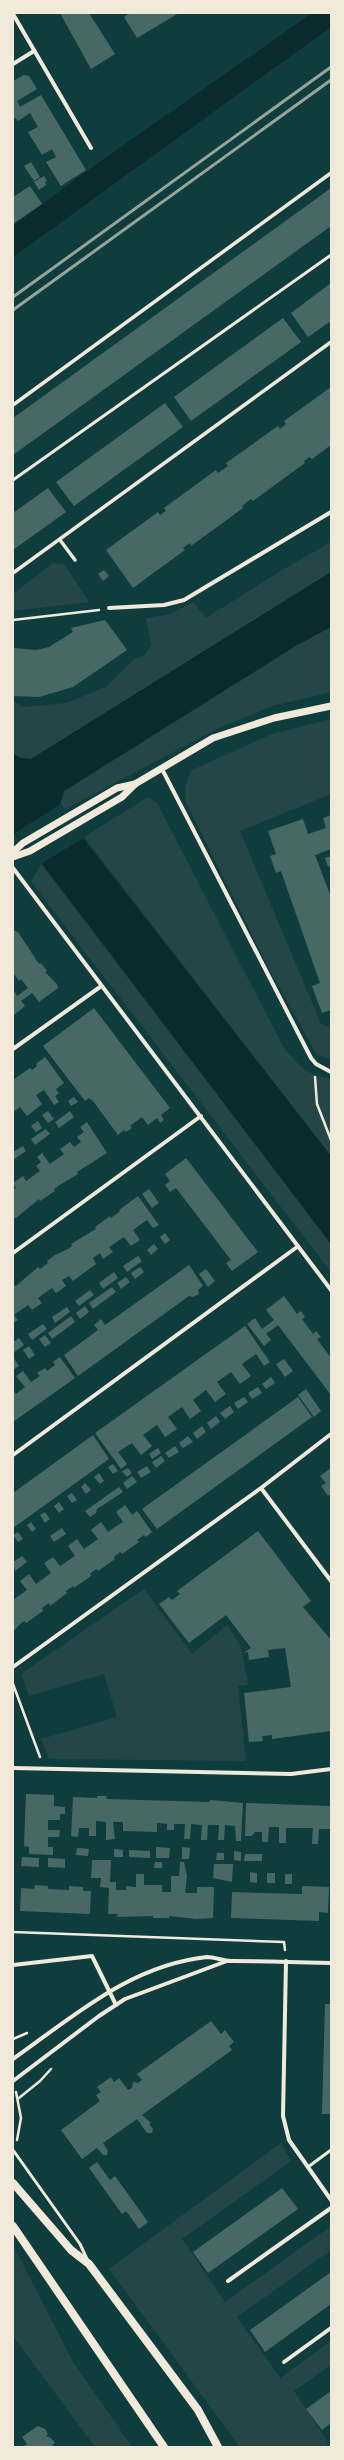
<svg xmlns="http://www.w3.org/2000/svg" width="344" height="2460" font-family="Spectral,serif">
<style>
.green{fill:#244646}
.water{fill:#0a2a2b}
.pier{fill:#0f3d3e}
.building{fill:#486865}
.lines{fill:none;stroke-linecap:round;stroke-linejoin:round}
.path{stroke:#f1e9da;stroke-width:2.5}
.service{stroke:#f1e9da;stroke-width:3}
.pedestrian{stroke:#f1e9da;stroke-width:3.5}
.minor{stroke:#f1e9da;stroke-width:4}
.tertiary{stroke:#f1e9da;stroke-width:7}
.secondary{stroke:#f1e9da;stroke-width:8}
.rail{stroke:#97a49c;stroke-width:3}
</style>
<rect width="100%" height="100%" fill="#0f3d3e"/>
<g class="green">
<path d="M 331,542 L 331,572 L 31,759 L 21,758 L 13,753 L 13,701 L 24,707 L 66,703 L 106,687 L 134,659 L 145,655 L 151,645 L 146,618 L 171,614 L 193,602 L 206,618 L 279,572 Z"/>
<path d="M 53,563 L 64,564 L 89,602 L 13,611 L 13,594 Z"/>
<path d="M 331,627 L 331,692 L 272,706 L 219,728 L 64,810 L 60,804 L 64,791 L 297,645 Z"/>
<path d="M 331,719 L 331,794 L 240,831 L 321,1024 L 331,1028 L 331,1059 L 317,1055 L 269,969 L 186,802 C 184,790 186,780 192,770 L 272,734 Z"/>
<path d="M 148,797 L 157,803 L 283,1046 C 297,1065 307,1075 331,1079 L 331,1156 L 84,837 Z"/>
<path d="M 41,864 L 331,1244 L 331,1272 L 31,882 Z"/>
<path d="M 144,1589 L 192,1654 L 227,1625 L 241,1646 L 248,1685 L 238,1686 L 246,1761 L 49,1759 L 41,1739 L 117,1717 L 104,1674 L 29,1696 L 21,1674 Z"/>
<path d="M 281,2143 L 291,2161 L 182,2239 L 225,2302 L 331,2226 L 331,2250 L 237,2317 L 280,2378 L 331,2341 L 331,2365 L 294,2391 L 331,2447 L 240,2447 L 109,2269 Z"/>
<path d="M 13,2245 L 73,2362 L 132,2447 L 95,2447 L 13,2336 Z"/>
</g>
<g class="water">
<path d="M 312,13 L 331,13 L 331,27 L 13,257 L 13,226 L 88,170 Z"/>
<path d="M 331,572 L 331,627 L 297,645 L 64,791 L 60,804 L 82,837 L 331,1156 L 331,1244 L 41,862 L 13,832 L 13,753 L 21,758 L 31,759 Z"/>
</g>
<path class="pier" d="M 61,804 L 85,837 L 41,864 L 15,833 Z"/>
<g class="building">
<path d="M 60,13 L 89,13 L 115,54 L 91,69 Z"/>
<path d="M 130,13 L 179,13 L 137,38 L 124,17 Z"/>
<path d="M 24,75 L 29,76 L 37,89 L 17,101 L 20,107 L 41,95 L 86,170 L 61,186 L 46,162 L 56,157 L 52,149 L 42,155 L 28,132 L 38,127 L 30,113 L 18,121 L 13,116 L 13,81 Z"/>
<path d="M 31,162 L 40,177 L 34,181 L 24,166 Z"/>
<path d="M 44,176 L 47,181 L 45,182 L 46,185 L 39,190 L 34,182 Z"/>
<path d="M 30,186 L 42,204 L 13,224 L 13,197 Z"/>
<path d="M 331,188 L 331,226 L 13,455 L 13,418 Z"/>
<path d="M 331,283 L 331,321 L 308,337 L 291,313 Z"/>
<path d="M 283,318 L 301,342 L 191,421 L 174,397 Z"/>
<path d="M 331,387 L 331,445 L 312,459 L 309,457 L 304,461 L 305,463 L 253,501 L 251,499 L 242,506 L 243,508 L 191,546 L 190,543 L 183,548 L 185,550 L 133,588 L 106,550 L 158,512 L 160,515 L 166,511 L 164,508 L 216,470 L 218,473 L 228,466 L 226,463 L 278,426 L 280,429 L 286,424 L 284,421 Z"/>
<path d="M 165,403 L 183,427 L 74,506 L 56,482 Z"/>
<path d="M 48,488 L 66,512 L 13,550 L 13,513 Z"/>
<path d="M 104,570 L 109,576 L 103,581 L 98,574 Z"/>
<path d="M 105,620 L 127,650 L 73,687 L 39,697 L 13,696 L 13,648 L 36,650 L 49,647 L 73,632 L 71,628 Z"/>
<path d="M 331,815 L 331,849 L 315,855 L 331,897 L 331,1010 L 322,1013 L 312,986 L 320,983 L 281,871 L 276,873 L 270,856 L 276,854 L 268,831 L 303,819 L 308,834 L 326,828 L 323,818 Z"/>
<path d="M 331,856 L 331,865 L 328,867 L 325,858 Z"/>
<path d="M 13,930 L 18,932 L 39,964 L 41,963 L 47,971 L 45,972 L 57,984 L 58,988 L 39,1002 L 32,993 L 21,1001 L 25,1006 L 13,1016 L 13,993 L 15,992 L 17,996 L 28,988 L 21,979 L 19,981 L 15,975 L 13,977 Z"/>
<path d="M 94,1008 L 170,1108 L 161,1115 L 164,1120 L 160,1123 L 157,1118 L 148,1125 L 142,1117 L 130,1126 L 132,1128 L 126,1132 L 124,1130 L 118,1135 L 93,1101 L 89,1098 L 85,1101 L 43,1046 Z"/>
<path d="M 45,1057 L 64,1083 L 56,1089 L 59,1093 L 55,1096 L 59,1102 L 54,1105 L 44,1090 L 36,1095 L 42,1104 L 31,1113 L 27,1116 L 20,1107 L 13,1112 L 13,1080 L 30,1068 L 32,1070 L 37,1066 L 36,1064 Z"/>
<path d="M 74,1097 L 78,1102 L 71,1106 L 68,1101 Z"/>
<path d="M 48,1111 L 54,1119 L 48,1123 L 42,1115 Z"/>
<path d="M 70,1111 L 74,1117 L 59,1128 L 55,1122 Z"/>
<path d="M 38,1121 L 42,1128 L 36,1132 L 31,1126 Z"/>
<path d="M 87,1122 L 107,1153 L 77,1172 L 78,1174 L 58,1186 L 54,1189 L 55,1191 L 40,1201 L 39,1199 L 16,1218 L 13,1218 L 13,1190 L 16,1188 L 13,1183 L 23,1176 L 26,1181 L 40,1171 L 36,1166 L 41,1162 L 37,1157 L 42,1153 L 50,1164 L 64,1154 L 60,1149 L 70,1142 L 74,1147 L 81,1142 L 77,1137 L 84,1132 L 80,1127 Z"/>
<path d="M 46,1129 L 50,1134 L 35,1145 L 31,1139 Z"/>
<path d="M 23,1146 L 26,1151 L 13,1160 L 13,1152 Z"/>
<path d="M 186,1158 L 258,1252 L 232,1271 L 226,1263 L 231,1260 L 176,1188 L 170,1192 L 165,1185 L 170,1181 L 165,1174 Z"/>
<path d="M 149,1189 L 159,1203 L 152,1208 L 142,1194 Z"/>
<path d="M 138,1196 L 159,1225 L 153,1228 L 147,1220 L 133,1230 L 140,1240 L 131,1246 L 124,1237 L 109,1247 L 113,1252 L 103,1259 L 100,1253 L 93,1258 L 96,1264 L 73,1281 L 69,1276 L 62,1280 L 66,1286 L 56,1293 L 52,1288 L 38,1298 L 42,1303 L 32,1310 L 28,1305 L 14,1315 L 18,1320 L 13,1323 L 13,1285 L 16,1286 L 38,1267 L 40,1269 L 48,1263 L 47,1261 L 55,1255 L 68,1249 L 72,1246 L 71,1244 L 96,1229 L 95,1227 L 110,1216 L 111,1218 L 115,1215 L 120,1211 L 119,1210 Z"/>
<path d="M 165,1233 L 170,1240 L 165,1244 L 160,1237 Z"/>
<path d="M 154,1244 L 158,1249 L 151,1255 L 147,1250 Z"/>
<path d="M 138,1256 L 142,1261 L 127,1272 L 123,1266 Z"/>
<path d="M 189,1265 L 203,1286 L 198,1290 L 199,1294 L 193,1297 L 189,1296 L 78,1376 L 64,1355 L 98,1330 L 94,1325 L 101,1319 L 105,1325 Z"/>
<path d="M 140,1267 L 144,1272 L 135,1279 L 131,1273 Z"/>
<path d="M 206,1269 L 215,1281 L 208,1287 L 199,1274 Z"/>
<path d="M 114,1272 L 118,1278 L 103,1289 L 99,1283 Z"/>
<path d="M 126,1277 L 130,1282 L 121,1289 L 117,1283 Z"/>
<path d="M 112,1287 L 116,1292 L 93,1309 L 89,1303 Z"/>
<path d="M 90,1290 L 94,1295 L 79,1306 L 75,1301 Z"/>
<path d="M 284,1296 L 297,1314 L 301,1311 L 305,1317 L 302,1319 L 313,1334 L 316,1331 L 321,1337 L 317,1339 L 331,1358 L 331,1395 L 278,1325 L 266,1334 L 271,1340 L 264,1346 L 247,1324 L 255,1318 L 262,1329 L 274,1320 L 266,1310 Z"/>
<path d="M 85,1306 L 89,1312 L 80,1319 L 76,1313 Z"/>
<path d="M 67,1307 L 70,1312 L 55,1323 L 52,1317 Z"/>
<path d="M 71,1316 L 75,1322 L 52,1339 L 48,1333 Z"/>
<path d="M 43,1324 L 47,1329 L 32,1340 L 28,1334 Z"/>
<path d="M 245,1326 L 270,1362 L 264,1366 L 256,1354 L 242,1364 L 251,1376 L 240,1384 L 231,1372 L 217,1382 L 226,1394 L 215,1402 L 206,1390 L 193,1400 L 201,1411 L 190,1419 L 182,1407 L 168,1417 L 177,1429 L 165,1437 L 157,1425 L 143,1435 L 152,1446 L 146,1451 L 141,1455 L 132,1443 L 118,1452 L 127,1464 L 121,1469 L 95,1433 Z"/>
<path d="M 45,1335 L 51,1343 L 45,1347 L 39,1339 Z"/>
<path d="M 19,1338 L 24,1345 L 13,1353 L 13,1342 Z"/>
<path d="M 29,1346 L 35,1355 L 29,1359 L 23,1350 Z"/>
<path d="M 13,1357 L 19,1366 L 13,1370 Z"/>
<path d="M 60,1357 L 75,1378 L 13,1422 L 13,1390 L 16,1394 L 25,1387 L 16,1376 L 23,1371 L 31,1382 L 40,1376 L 37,1373 L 45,1368 L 47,1371 L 55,1365 L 53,1362 Z"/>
<path d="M 284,1359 L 293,1371 L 285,1377 L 276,1364 Z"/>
<path d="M 271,1377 L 275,1383 L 266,1389 L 262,1384 Z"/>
<path d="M 258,1387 L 262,1393 L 252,1399 L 248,1393 Z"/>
<path d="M 306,1389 L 321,1411 L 314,1417 L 298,1395 Z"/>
<path d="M 244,1397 L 248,1402 L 238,1409 L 234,1403 Z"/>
<path d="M 298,1397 L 312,1417 L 157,1529 L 142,1509 Z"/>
<path d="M 230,1406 L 234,1412 L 225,1419 L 220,1413 Z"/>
<path d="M 216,1416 L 220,1422 L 211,1429 L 207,1423 Z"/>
<path d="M 202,1426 L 206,1432 L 197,1439 L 193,1433 Z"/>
<path d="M 93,1435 L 109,1459 L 13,1528 L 13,1493 Z"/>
<path d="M 188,1436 L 193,1442 L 183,1448 L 179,1443 Z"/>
<path d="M 175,1446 L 179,1452 L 169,1458 L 165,1453 Z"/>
<path d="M 158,1448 L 161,1453 L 152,1459 L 149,1454 Z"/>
<path d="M 161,1456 L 165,1461 L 156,1468 L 152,1462 Z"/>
<path d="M 113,1464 L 118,1471 L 113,1474 L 108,1467 Z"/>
<path d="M 147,1466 L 151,1472 L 141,1478 L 137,1472 Z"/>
<path d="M 128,1468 L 132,1473 L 127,1477 L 122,1471 Z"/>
<path d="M 331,1468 L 331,1494 L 328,1496 L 321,1486 L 326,1483 L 320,1476 Z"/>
<path d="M 99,1473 L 104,1481 L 100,1484 L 94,1477 Z"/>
<path d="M 132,1476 L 137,1482 L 127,1489 L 123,1483 Z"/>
<path d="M 85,1483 L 91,1490 L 86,1494 L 81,1487 Z"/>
<path d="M 119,1487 L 123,1492 L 97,1509 L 96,1513 L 90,1517 L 85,1511 Z"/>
<path d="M 72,1493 L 77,1500 L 72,1503 L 67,1496 Z"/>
<path d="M 59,1502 L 64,1509 L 59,1513 L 54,1506 Z"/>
<path d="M 125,1505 L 132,1515 L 137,1511 L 152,1532 L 146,1537 L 144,1535 L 137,1540 L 139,1542 L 122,1554 L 120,1552 L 114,1557 L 115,1559 L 98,1571 L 96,1569 L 90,1574 L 91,1576 L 74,1588 L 73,1586 L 66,1591 L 67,1593 L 50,1606 L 49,1603 L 42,1608 L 43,1611 L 26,1623 L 25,1621 L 21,1623 L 13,1632 L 13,1600 L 27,1590 L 20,1581 L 29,1574 L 36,1584 L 51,1573 L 44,1563 L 53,1557 L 60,1566 L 75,1556 L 68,1546 L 77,1539 L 84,1549 L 98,1539 L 91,1530 L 101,1522 L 108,1532 L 115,1527 L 123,1522 L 116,1512 Z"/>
<path d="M 45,1512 L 50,1519 L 45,1523 L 40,1515 Z"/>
<path d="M 31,1522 L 36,1529 L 32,1532 L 27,1525 Z"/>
<path d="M 62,1528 L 66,1534 L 54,1542 L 50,1536 Z"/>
<path d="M 258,1531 L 311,1601 L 303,1607 L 331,1640 L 331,1731 L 272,1739 L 272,1735 L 262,1736 L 263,1741 L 249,1742 L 244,1693 L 291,1687 L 285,1648 L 268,1650 L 269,1657 L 249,1660 L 248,1652 L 243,1653 L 251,1648 L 226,1615 L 189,1643 L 159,1604 L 169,1597 L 172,1600 L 180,1594 L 177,1591 Z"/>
<path d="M 18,1532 L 23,1539 L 18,1542 L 13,1535 Z"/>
<path d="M 22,1556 L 27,1562 L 15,1571 L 13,1562 Z"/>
<path d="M 26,1794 L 54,1795 L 54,1806 L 65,1807 L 65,1814 L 60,1814 L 60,1820 L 48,1820 L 48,1830 L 60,1830 L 59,1837 L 48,1837 L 48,1847 L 53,1847 L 53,1855 L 29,1854 L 29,1847 L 24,1846 Z"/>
<path d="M 97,1796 L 106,1796 L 107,1799 L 209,1802 L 210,1800 L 243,1803 L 241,1841 L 236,1841 L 235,1826 L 225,1825 L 224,1840 L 218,1840 L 219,1825 L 208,1825 L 207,1840 L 201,1840 L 202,1825 L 191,1824 L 190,1839 L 184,1839 L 185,1824 L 174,1824 L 174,1830 L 167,1830 L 167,1824 L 157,1823 L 157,1832 L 123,1831 L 123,1822 L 113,1822 L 115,1839 L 106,1840 L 106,1822 L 96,1821 L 96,1836 L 89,1836 L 89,1828 L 79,1828 L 78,1837 L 71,1836 L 73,1797 L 97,1798 Z"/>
<path d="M 246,1803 L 331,1806 L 330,1829 L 319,1829 L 318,1844 L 312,1844 L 313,1828 L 286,1828 L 286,1843 L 279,1843 L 279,1827 L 269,1827 L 268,1842 L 262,1842 L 262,1832 L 255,1832 L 252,1836 L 245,1836 Z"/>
<path d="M 156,1847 L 170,1848 L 169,1858 L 156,1858 Z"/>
<path d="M 182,1847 L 190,1848 L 189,1859 L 182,1859 Z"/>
<path d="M 77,1848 L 89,1849 L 88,1856 L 76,1855 Z"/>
<path d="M 114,1849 L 123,1850 L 123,1857 L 114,1857 Z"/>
<path d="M 129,1850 L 150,1851 L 150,1858 L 129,1857 Z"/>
<path d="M 234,1851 L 241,1852 L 241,1861 L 234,1860 Z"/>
<path d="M 217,1853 L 224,1853 L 224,1860 L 216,1860 Z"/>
<path d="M 245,1854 L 262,1854 L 262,1861 L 244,1861 Z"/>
<path d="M 22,1857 L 39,1858 L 39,1867 L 21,1866 Z"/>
<path d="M 48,1858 L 65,1859 L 65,1868 L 48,1867 Z"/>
<path d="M 92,1860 L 111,1860 L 110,1882 L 116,1882 L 116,1890 L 126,1890 L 126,1886 L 136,1887 L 136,1874 L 144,1874 L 144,1885 L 162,1885 L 162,1892 L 171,1892 L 171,1876 L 179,1876 L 180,1862 L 184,1862 L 187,1876 L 185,1893 L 197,1893 L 197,1887 L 214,1887 L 213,1918 L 196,1919 L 169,1916 L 169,1918 L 153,1918 L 153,1916 L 117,1917 L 118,1914 L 108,1914 L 109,1888 L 100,1887 L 101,1878 L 91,1878 Z"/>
<path d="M 155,1862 L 162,1862 L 162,1868 L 154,1868 Z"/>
<path d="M 214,1864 L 233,1864 L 232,1882 L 213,1878 Z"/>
<path d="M 250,1872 L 257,1873 L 257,1883 L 250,1882 Z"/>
<rect x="267" y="1873" width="8" height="10"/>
<rect x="285" y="1874" width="7" height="10"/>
<path d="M 35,1885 L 48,1886 L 48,1889 L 69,1890 L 69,1886 L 83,1887 L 83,1891 L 91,1891 L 90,1914 L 20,1911 L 21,1888 L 34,1889 Z"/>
<path d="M 302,1886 L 329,1887 L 328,1913 L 319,1912 L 319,1921 L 231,1918 L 232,1892 L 302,1894 Z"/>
<path d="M 325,2004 L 331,2004 L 331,2114 L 322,2114 Z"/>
<path d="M 211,2021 L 221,2034 L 225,2030 L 234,2042 L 229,2046 L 232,2050 L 142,2115 L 151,2123 L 149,2124 L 153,2129 L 152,2133 L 147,2133 L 137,2119 L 103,2143 L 108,2151 L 107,2155 L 103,2155 L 97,2148 L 82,2159 L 61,2130 L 100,2101 L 96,2095 L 101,2092 L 97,2087 L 111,2077 L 114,2082 L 119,2078 L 128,2090 L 132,2088 L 133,2082 L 138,2083 L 142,2080 L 137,2074 Z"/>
<path d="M 97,2162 L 110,2180 L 115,2176 L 148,2222 L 139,2229 L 126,2211 L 122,2214 L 89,2168 Z"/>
<path d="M 282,2188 L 298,2209 L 208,2273 L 193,2252 Z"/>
<path d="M 331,2272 L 331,2304 L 265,2352 L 250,2330 Z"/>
<path d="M 331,2391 L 331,2423 L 322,2430 L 306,2409 Z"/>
<path d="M 38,2426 L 45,2429 L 48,2434 L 46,2436 L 51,2438 L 55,2443 L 52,2445 L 56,2447 L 22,2447 L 27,2444 L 22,2437 Z"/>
</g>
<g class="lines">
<g class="path">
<path d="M 13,620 L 99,610"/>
<path d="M 315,1077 L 317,1104 L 331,1140"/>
<path d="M 13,1684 L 40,1757"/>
<path d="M 13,1932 L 284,1942 L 285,1950"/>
<path d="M 13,2039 L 27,2033"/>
<path d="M 16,2092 L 21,2118 L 17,2140"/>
<path d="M 19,2098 L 40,2081 L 51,2069"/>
</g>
<g class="service">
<path d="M 13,480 L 331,255"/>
<path d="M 13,2150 L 80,2244 L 87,2259"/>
<path d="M 308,2167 L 331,2150"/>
</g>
<g class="pedestrian">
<path d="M 13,405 L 331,173"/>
<path d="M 60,540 L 75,560"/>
<path d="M 13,573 L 331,342"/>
</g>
<g class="minor">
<path d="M 13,14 L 91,148"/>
<path d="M 13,64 L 34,51"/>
<path d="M 109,608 L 164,605 L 184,600 L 331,512"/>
<path d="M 162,769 L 311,1058 L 316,1064 L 331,1072"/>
<path d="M 13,868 L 331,1290"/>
<path d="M 13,1049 L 100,987"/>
<path d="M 13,1253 L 201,1116"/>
<path d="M 13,1455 L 297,1247"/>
<path d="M 261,1488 L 331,1581"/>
<path d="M 13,1667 L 261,1488 L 331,1434"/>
<path d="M 13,1768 L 291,1774 L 331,1769"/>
<path d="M 286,1961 L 283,2116 L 289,2140 L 331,2200"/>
<path d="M 13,1965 L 92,1956 L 116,2005"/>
<path d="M 13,2059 C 73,2017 130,1965 207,1957 C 215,1957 223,1961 231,1961 C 264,1961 298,1962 331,1963"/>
<path d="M 13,2081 L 99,2016 L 125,1999 L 227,1961"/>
<path d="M 228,2281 L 331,2208"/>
<path d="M 284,2362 L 331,2328"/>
</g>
<g class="tertiary">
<path d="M 13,852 L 23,843 L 117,788 L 135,784"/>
<path d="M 13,857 L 30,851 L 122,797 L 135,784 L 213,738 L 274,718 L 331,706"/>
</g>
<g class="secondary">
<path d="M 13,2183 L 71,2250 L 89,2264 L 198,2410 L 218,2447"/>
<path d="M 13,2226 L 164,2447"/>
</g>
<g class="rail">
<path d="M 13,297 L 331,67"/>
<path d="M 13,310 L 331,80"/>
</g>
</g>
<rect width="344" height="2460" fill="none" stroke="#f1e9da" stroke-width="28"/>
</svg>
